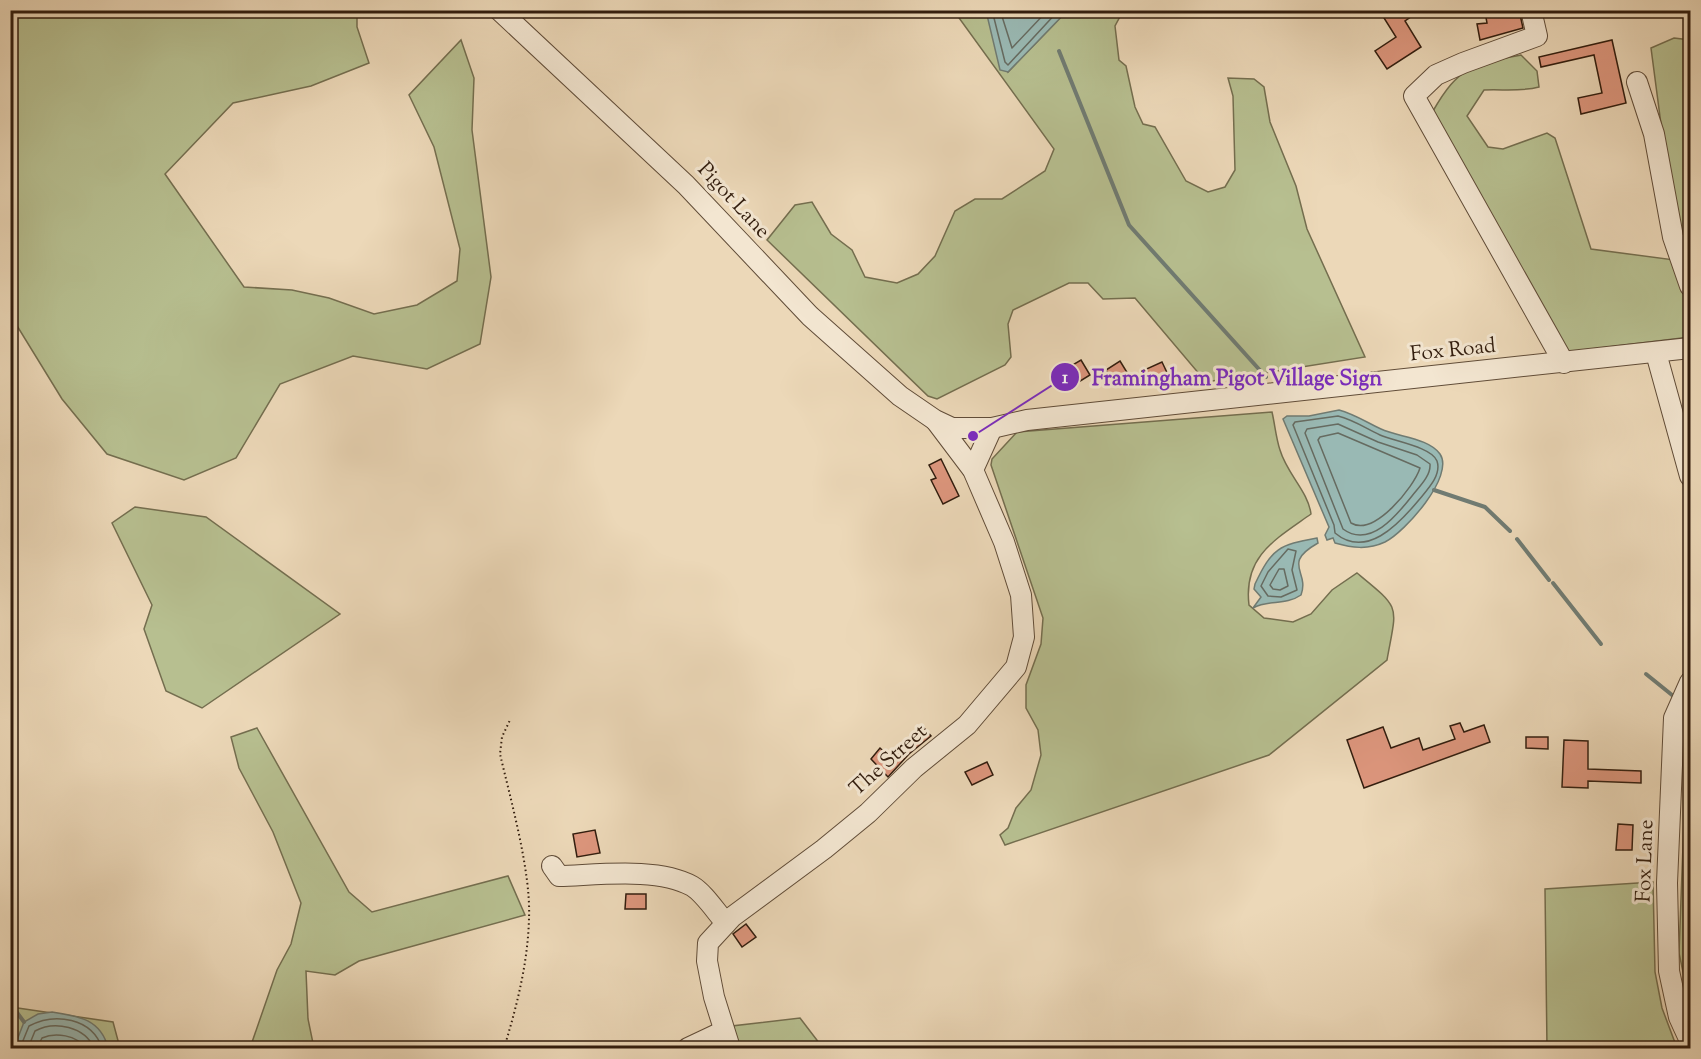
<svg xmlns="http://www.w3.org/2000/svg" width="1701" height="1059" font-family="'Sorts Mill Goudy',serif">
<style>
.green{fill:#b7bf90;stroke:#746e4f;stroke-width:1.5}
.water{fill:#99b9b4;stroke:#707b72;stroke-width:1.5}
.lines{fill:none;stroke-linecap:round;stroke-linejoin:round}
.shore{stroke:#666b61;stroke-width:1.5}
.stream{stroke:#707b72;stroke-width:4}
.building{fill:#dd967d;stroke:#321d0e;stroke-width:1.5}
.minor-casing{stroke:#604c38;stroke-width:22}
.path{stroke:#321d0e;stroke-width:2;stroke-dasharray:1.5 3;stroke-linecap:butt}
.minor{stroke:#f3e6d1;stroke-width:20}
.labels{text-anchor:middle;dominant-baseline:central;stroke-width:6;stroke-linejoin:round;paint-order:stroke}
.street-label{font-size:21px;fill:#321d0e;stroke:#f3e6d1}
.leader{fill:none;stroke:#7b2cbf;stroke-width:2}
.callout-dot{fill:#7b2cbf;stroke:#f3e6d1;stroke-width:2}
.mark-label{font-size:18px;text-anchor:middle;font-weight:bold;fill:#fff}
.callout-label{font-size:22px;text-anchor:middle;font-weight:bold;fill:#7b2cbf;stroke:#f3e6d1;stroke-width:6;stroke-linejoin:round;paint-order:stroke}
</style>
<rect width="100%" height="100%" fill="#ecd8b8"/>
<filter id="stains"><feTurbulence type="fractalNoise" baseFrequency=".00333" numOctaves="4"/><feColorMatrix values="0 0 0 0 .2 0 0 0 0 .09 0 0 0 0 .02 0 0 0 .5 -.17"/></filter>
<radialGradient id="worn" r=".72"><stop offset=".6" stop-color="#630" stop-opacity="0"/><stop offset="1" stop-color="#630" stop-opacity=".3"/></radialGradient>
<g class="green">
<path d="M 10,11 L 357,11 L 357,27 L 369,63 L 311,86 L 233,103 L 165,174 L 244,287 L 292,290 L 329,298 L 374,314 L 417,305 L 457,281 L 460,249 L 434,147 L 409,95 L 461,40 L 474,78 L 472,130 L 491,277 L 480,344 L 427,369 L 353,356 L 280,384 L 236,458 L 184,480 L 107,454 L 62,399 L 11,316 Z"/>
<path d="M 954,11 L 986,11 L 1008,72 L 1067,11 L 1123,11 L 1115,26 L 1119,60 L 1126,66 L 1135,107 L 1143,124 L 1155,127 L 1186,181 L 1208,192 L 1225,187 L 1235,170 L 1233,96 L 1228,78 L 1254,79 L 1264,87 L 1270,122 L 1296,186 L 1307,229 L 1365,357 L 1206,382 L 1135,298 L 1103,299 L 1088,283 L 1069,283 L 1013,310 L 1008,324 L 1011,357 L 1005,365 L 937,399 L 928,396 L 767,240 L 795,205 L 812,202 L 831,234 L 852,250 L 865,277 L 897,283 L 918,274 L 935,256 L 955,211 L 975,199 L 1002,199 L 1045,171 L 1054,149 Z"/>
<path d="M 1674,38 L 1690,40 L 1690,337 L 1567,352 L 1433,111 C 1459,66 1473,64 1521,55 L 1537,71 L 1539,87 C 1520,92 1503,89 1484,90 L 1467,116 L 1488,147 L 1503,149 L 1547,133 L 1555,138 L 1591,249 L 1674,260 L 1664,147 L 1651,48 Z"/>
<path d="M 1272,412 C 1275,425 1276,438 1280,450 C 1287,474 1308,491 1311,514 C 1276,539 1243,556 1249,605 L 1264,618 L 1293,622 L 1311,614 L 1332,590 L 1357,573 C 1402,610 1397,604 1387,660 L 1269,755 L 1005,845 L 1000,835 L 1008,828 L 1016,808 L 1031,790 L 1041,755 L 1038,730 L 1026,708 L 1026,685 L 1041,644 L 1043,618 L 991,465 L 992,459 L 1017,432 Z"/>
<path d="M 135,507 L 206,517 L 340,614 L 202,708 L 166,691 L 144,629 L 152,605 L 112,523 Z"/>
<path d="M 1690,724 L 1690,1005 L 1679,953 L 1687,738 Z"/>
<path d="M 257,728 L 349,892 L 372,912 L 508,876 L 525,915 L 359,961 L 335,975 L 306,971 L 308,1019 L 314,1048 L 250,1048 L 277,970 L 291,944 L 301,903 L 273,832 L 239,768 L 231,737 Z"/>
<path d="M 1653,882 L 1655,972 L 1662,1008 L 1677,1048 L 1547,1048 L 1545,889 Z"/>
<path d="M 11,1007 L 113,1022 L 120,1048 L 11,1048 Z"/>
<path d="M 800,1018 L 823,1048 L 739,1048 L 732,1026 Z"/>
</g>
<g class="water">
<path d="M 986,11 L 986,10 L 1067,11 L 1008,72 L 1000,70 Z"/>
<path d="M 1339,410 C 1354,414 1366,422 1381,429 C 1398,437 1429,438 1440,454 C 1455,476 1405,532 1385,542 C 1368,550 1352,548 1335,543 L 1333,538 L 1327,540 L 1325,535 L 1329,527 L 1283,419 L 1287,416 L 1309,416 Z"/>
<path d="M 1317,538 L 1318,543 C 1281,564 1310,571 1301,595 C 1285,606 1269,599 1253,608 L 1261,597 L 1254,589 L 1255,584 C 1272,548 1279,545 1317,538 Z"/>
<path d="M 52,1012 C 78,1016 101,1019 108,1048 L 14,1048 L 24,1022 L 38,1014 Z"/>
</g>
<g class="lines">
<g class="shore">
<path d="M 992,10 L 1005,62 L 1008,65 L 1059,10"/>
<path d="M 1000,10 L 1012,48 L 1048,10"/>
<path d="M 1338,416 C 1354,420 1365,428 1380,435 C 1393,441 1432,447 1437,461 C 1442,476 1426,491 1418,501 C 1398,525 1366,559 1335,533 L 1334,525 L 1293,425 L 1295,422 Z"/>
<path d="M 1338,424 L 1378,442 L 1417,455 L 1430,464 C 1431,476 1419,487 1412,496 C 1397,515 1370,549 1343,529 L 1305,433 L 1307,429 Z"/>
<path d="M 1338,433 L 1420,468 C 1414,487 1374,537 1351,523 L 1318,440 L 1320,437 Z"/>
<path d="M 1288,549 L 1296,551 L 1292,570 L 1297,590 L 1281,597 L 1268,596 L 1261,586 L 1268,572 Z"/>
<path d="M 1279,569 L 1284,569 L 1288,586 L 1280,590 L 1273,589 L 1270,585 Z"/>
<path d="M 20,1048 L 29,1026 C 55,1012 92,1018 102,1048"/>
<path d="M 28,1048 L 35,1031 C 55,1020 85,1027 94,1048"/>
<path d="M 37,1048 L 42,1038 C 55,1032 77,1035 85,1048"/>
</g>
<g class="stream">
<path d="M 1059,51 L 1129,225 L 1266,377"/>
<path d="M 1434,490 L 1485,507 L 1510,531"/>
<path d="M 1517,539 L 1549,580"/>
<path d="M 1553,583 L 1601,644"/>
<path d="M 1646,674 L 1672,695"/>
<path d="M 10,1003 L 24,1022"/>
</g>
</g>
<g class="building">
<path d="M 1379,10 L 1421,10 L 1405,21 L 1421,47 L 1387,69 L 1375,51 L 1396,37 Z"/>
<path d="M 1491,10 L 1519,10 L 1523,28 L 1480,40 L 1477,24 L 1487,23 L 1485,12 Z"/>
<path d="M 1612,40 L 1626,103 L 1581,114 L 1578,98 L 1602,93 L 1594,55 L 1541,67 L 1539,57 Z"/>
<path d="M 1081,360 L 1090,375 L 1069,388 L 1059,373 Z"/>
<path d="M 1120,361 L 1128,374 L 1113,383 L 1106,370 Z"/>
<path d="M 1162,362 L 1169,377 L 1150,386 L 1142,371 Z"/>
<path d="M 941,459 L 959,496 L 943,504 L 931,480 L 936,478 L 929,465 Z"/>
<path d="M 1460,723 L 1464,732 L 1484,725 L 1490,742 L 1364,788 L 1347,740 L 1383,727 L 1391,748 L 1419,738 L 1423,750 L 1455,739 L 1450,726 Z"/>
<path d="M 924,728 L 931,736 L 909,754 L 888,777 L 871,759 L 880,748 L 892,759 Z"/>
<path d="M 1526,737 L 1548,737 L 1548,749 L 1526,748 Z"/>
<path d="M 1564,740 L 1588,741 L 1588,769 L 1641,771 L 1641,783 L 1588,781 L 1588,788 L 1562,787 Z"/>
<path d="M 987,762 L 993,775 L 972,785 L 965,772 Z"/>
<path d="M 1618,824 L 1633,825 L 1632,850 L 1616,850 Z"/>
<path d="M 595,830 L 600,853 L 577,857 L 573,834 Z"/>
<path d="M 626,894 L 646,894 L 646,909 L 625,909 Z"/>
<path d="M 746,924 L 756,937 L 742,947 L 733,934 Z"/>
</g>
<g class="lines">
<g class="minor-casing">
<g id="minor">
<path d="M 499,10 L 686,185 L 810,316 L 900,396 L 935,420 L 952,428 L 992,428 L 1027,420 L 1690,348"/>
<path d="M 1531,10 L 1537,36 L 1463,63 L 1436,75 L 1414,96 L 1564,363"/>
<path d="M 1637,82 L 1654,134 L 1673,237 L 1690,286"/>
<path d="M 1656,353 L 1690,476"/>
<path d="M 973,470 L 992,428"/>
<path d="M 1690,682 L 1674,718 L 1667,883 L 1669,971 L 1679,1017 L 1690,1041"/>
<path d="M 552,866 L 559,876 C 598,875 658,867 692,886 C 704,893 716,912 726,923"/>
<path d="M 688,1048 L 724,1031"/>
<path d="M 730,1048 L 714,997 L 707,961 L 708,943 L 732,917 L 824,849 L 868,813 L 914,768 L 967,725 L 1016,667 L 1024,637 L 1021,595 L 1004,542 L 973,470 L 936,421"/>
</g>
</g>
<path class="path" d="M 504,1048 C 517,1006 528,962 529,918 C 531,872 511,801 500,754 L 502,737 L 510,720"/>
<use href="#minor" class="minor"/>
</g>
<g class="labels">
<g class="street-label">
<text transform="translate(733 201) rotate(47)">Pigot Lane</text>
<text transform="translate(1453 351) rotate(-6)">Fox Road</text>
<text transform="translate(889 761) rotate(-42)">The Street</text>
<text transform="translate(1646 861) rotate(-88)">Fox Lane</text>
</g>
</g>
<path class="leader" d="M973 436L1065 377"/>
<g class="callout-dot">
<circle cx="973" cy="436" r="6"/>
<circle cx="1065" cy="377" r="15"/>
</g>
<g class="mark-label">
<text x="1065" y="383">1</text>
</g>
<g class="callout-label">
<text x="1237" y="385">Framingham Pigot Village Sign</text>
</g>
<rect width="1701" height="1059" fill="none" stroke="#ecd8b8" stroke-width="36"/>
<rect x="12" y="12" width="1677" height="1035" fill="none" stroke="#321d0e" stroke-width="3"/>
<rect x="18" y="18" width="1665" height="1023" fill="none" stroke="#321d0e" stroke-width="1.5"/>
<rect width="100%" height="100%" filter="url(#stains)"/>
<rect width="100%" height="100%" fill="url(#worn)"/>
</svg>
